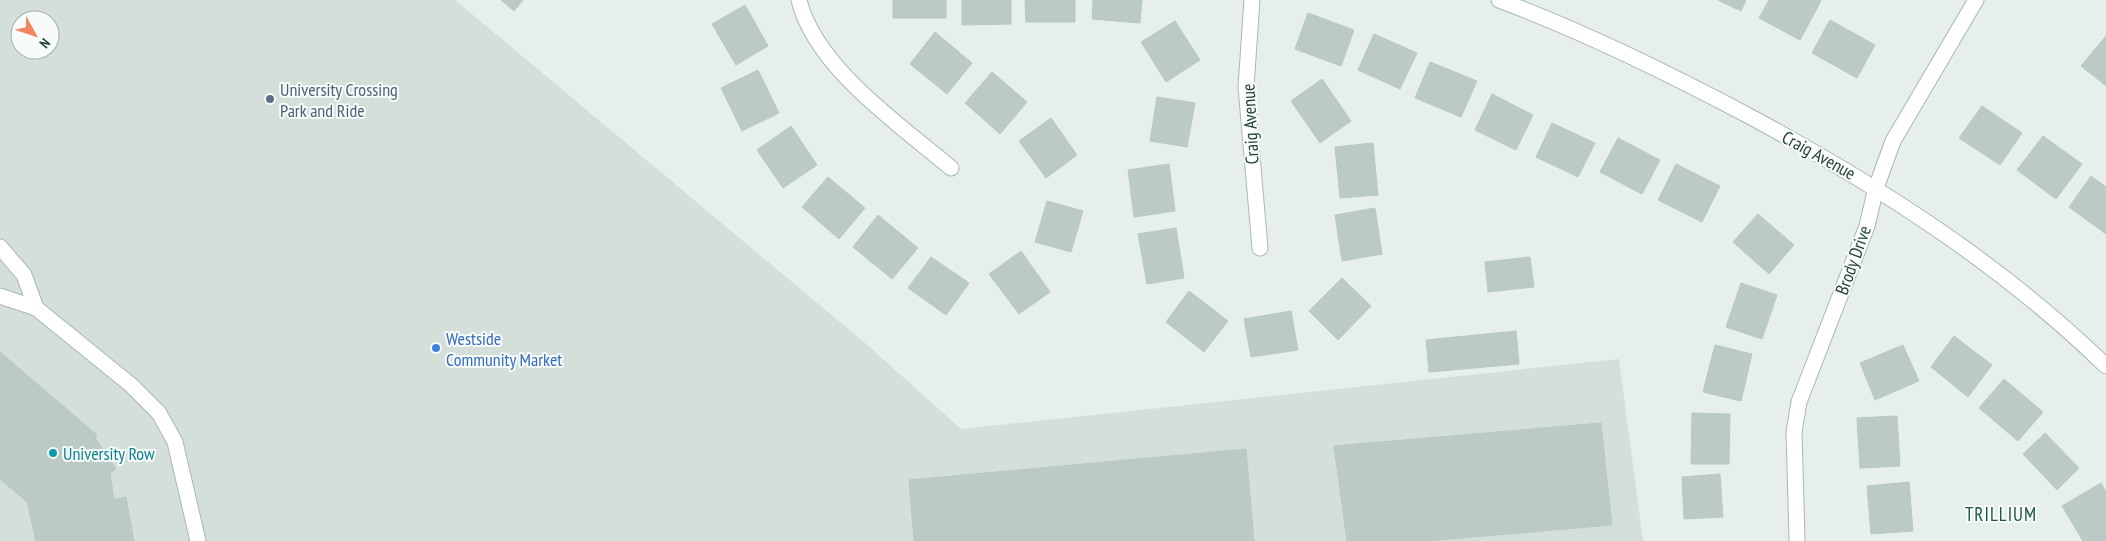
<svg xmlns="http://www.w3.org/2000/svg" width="2106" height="541" font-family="'PT Sans Narrow',sans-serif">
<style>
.built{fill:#d4dfda;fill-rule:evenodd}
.building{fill:#bbcac4;stroke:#b8c9c2}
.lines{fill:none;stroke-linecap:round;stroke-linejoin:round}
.minor-casing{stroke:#a8b8b2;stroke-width:17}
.minor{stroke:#fff;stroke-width:15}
.service-dot{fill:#5c6f8a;stroke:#f7fbf9;stroke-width:2}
.shop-dot{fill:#3f7fe0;stroke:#f7fbf9;stroke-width:2}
.culture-dot{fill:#0f9aa8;stroke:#f7fbf9;stroke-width:2}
.labels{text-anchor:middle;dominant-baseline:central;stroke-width:4;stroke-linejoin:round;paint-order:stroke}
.service-label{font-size:18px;fill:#4e5e75;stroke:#f7fbf9;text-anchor:start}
.street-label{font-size:18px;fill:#24423a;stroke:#f7fbf9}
.shop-label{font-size:18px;fill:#366cbe;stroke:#f7fbf9;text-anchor:start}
.culture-label{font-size:18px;fill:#0d838f;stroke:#f7fbf9;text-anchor:start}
.neighbourhood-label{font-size:19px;letter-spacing:1px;fill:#1f5548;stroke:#f7fbf9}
</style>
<rect width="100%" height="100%" fill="#e6efeb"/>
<path class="built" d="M 0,0 L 455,0 L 865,343 L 961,429 L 1619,359 L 1643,541 L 0,541 ZM 20,20 L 50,20 L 50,50 L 20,50 Z"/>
<g class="building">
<path d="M 501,0 L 523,0 L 514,11 Z"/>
<rect x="893" y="0" width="53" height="18"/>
<path d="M 962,0 L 1011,0 L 1011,24 L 962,25 Z"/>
<path d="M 1025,0 L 1075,0 L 1075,22 L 1026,22 Z"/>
<path d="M 1093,0 L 1142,0 L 1140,23 L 1092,19 Z"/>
<path d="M 1718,0 L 1746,0 L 1741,11 Z"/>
<path d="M 1769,0 L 1819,0 L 1821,1 L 1800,40 L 1759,18 Z"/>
<path d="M 745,5 L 768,46 L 736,65 L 712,24 Z"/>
<path d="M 1308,13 L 1354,30 L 1341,66 L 1295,49 Z"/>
<path d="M 1830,20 L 1875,45 L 1857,78 L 1812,53 Z"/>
<path d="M 1175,21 L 1200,60 L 1166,82 L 1141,42 Z"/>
<path d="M 935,32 L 972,63 L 947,94 L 910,64 Z"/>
<path d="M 1374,34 L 1417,53 L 1400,89 L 1358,70 Z"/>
<path d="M 2106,36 L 2106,86 L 2081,66 Z"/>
<path d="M 1430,62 L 1477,81 L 1461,117 L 1415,98 Z"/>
<path d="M 758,70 L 779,113 L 742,131 L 721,88 Z"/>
<path d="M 992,72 L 1027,102 L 1000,134 L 965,103 Z"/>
<path d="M 1322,79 L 1351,121 L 1320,143 L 1291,101 Z"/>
<path d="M 1492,94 L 1533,115 L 1516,150 L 1475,130 Z"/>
<path d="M 1157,97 L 1195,103 L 1187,147 L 1150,141 Z"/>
<path d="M 1982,106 L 2022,133 L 2000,165 L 1959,138 Z"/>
<path d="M 1051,118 L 1077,155 L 1046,178 L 1019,141 Z"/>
<path d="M 1552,123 L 1595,143 L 1578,177 L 1536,157 Z"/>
<path d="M 791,126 L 817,165 L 783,188 L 757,150 Z"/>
<path d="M 2043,136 L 2082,164 L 2056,199 L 2017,170 Z"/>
<path d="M 1618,138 L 1660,160 L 1642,194 L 1600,172 Z"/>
<path d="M 1373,143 L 1378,195 L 1340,198 L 1335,147 Z"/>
<path d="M 1169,164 L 1175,211 L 1134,217 L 1128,170 Z"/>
<path d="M 1676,164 L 1720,186 L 1702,222 L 1658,200 Z"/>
<path d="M 2091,176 L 2106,187 L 2106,234 L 2069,207 Z"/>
<path d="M 828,177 L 865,208 L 839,239 L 802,207 Z"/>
<path d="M 1047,201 L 1083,211 L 1071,252 L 1035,242 Z"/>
<path d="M 1375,208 L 1382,254 L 1342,261 L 1335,215 Z"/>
<path d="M 1758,214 L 1794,245 L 1769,274 L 1733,242 Z"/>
<path d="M 878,215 L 918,248 L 892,279 L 853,247 Z"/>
<path d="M 1176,228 L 1184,278 L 1147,284 L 1138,234 Z"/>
<path d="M 1021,251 L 1050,292 L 1019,314 L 989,274 Z"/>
<path d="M 931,257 L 969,283 L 946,315 L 908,288 Z"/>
<path d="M 1530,257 L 1534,287 L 1488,292 L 1485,262 Z"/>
<path d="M 1342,278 L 1371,306 L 1338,340 L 1309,311 Z"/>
<path d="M 1741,283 L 1777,295 L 1762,339 L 1726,327 Z"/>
<path d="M 1189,291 L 1228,321 L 1204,352 L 1166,322 Z"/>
<path d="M 1291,311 L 1298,350 L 1251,357 L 1244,319 Z"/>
<path d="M 1516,331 L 1519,364 L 1429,372 L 1426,340 Z"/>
<path d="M 1954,336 L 1992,365 L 1968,397 L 1931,367 Z"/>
<path d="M 1715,345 L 1752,354 L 1741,401 L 1703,392 Z"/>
<path d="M 1903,345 L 1919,381 L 1875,400 L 1860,363 Z"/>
<path d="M 0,352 L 97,435 L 95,438 L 116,469 L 110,473 L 114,500 L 126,497 L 134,541 L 36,541 L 27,502 L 0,479 Z"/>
<path d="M 2004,379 L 2043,412 L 2018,441 L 1979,408 Z"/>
<path d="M 1692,413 L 1730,414 L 1729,464 L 1691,464 Z"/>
<path d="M 1897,416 L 1900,466 L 1860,468 L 1857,418 Z"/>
<path d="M 1601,423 L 1612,525 L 1427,541 L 1347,541 L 1334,446 Z"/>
<path d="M 2045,433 L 2079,468 L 2057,490 L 2023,454 Z"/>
<path d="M 1246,449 L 1254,541 L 914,541 L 909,480 Z"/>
<path d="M 1720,474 L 1723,517 L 1684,519 L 1682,477 Z"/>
<path d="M 1909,482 L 1913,531 L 1871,534 L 1867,486 Z"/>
<path d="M 2101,483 L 2106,492 L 2106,541 L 2083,541 L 2062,506 Z"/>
</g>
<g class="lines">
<g class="minor-casing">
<g id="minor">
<path d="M 799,0 C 815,67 900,125 951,168"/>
<path d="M 1252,0 L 1246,87 L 1260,248"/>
<path d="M 1499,0 C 1585,32 1668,73 1749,116 C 1877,185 2000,263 2106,366"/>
<path d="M 0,247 L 24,275 L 36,308"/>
<path d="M 0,296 L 36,308 L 131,385 L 159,413 L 175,442 L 198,541"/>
<path d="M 1797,539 L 1794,432 L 1799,402 L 1867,226 L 1876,188 L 1893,141 L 1976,0"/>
</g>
</g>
<use href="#minor" class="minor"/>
</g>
<circle class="service-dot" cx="270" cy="99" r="5"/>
<circle class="shop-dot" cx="436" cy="348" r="5"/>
<circle class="culture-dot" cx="53" cy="453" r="5"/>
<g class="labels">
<g class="service-label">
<text x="280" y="89">University Crossing<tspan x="280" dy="21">Park and Ride</tspan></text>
</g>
<g class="street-label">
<text transform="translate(1250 124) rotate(-93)">Craig Avenue</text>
<text transform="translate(1819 155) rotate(29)">Craig Avenue</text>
<text transform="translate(1853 260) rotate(-70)">Brody Drive</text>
</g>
<g class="shop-label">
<text x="446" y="338">Westside<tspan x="446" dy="21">Community Market</tspan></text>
</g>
<g class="culture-label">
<text x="63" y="453">University Row</text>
</g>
<g class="neighbourhood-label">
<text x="2001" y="514">TRILLIUM</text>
</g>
</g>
<g transform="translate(35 35) rotate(130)"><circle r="24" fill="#f7fbf9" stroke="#a3b1ad"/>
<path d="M0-4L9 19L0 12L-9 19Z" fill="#f4845f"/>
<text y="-8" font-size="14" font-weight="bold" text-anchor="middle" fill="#24423a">N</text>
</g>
</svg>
